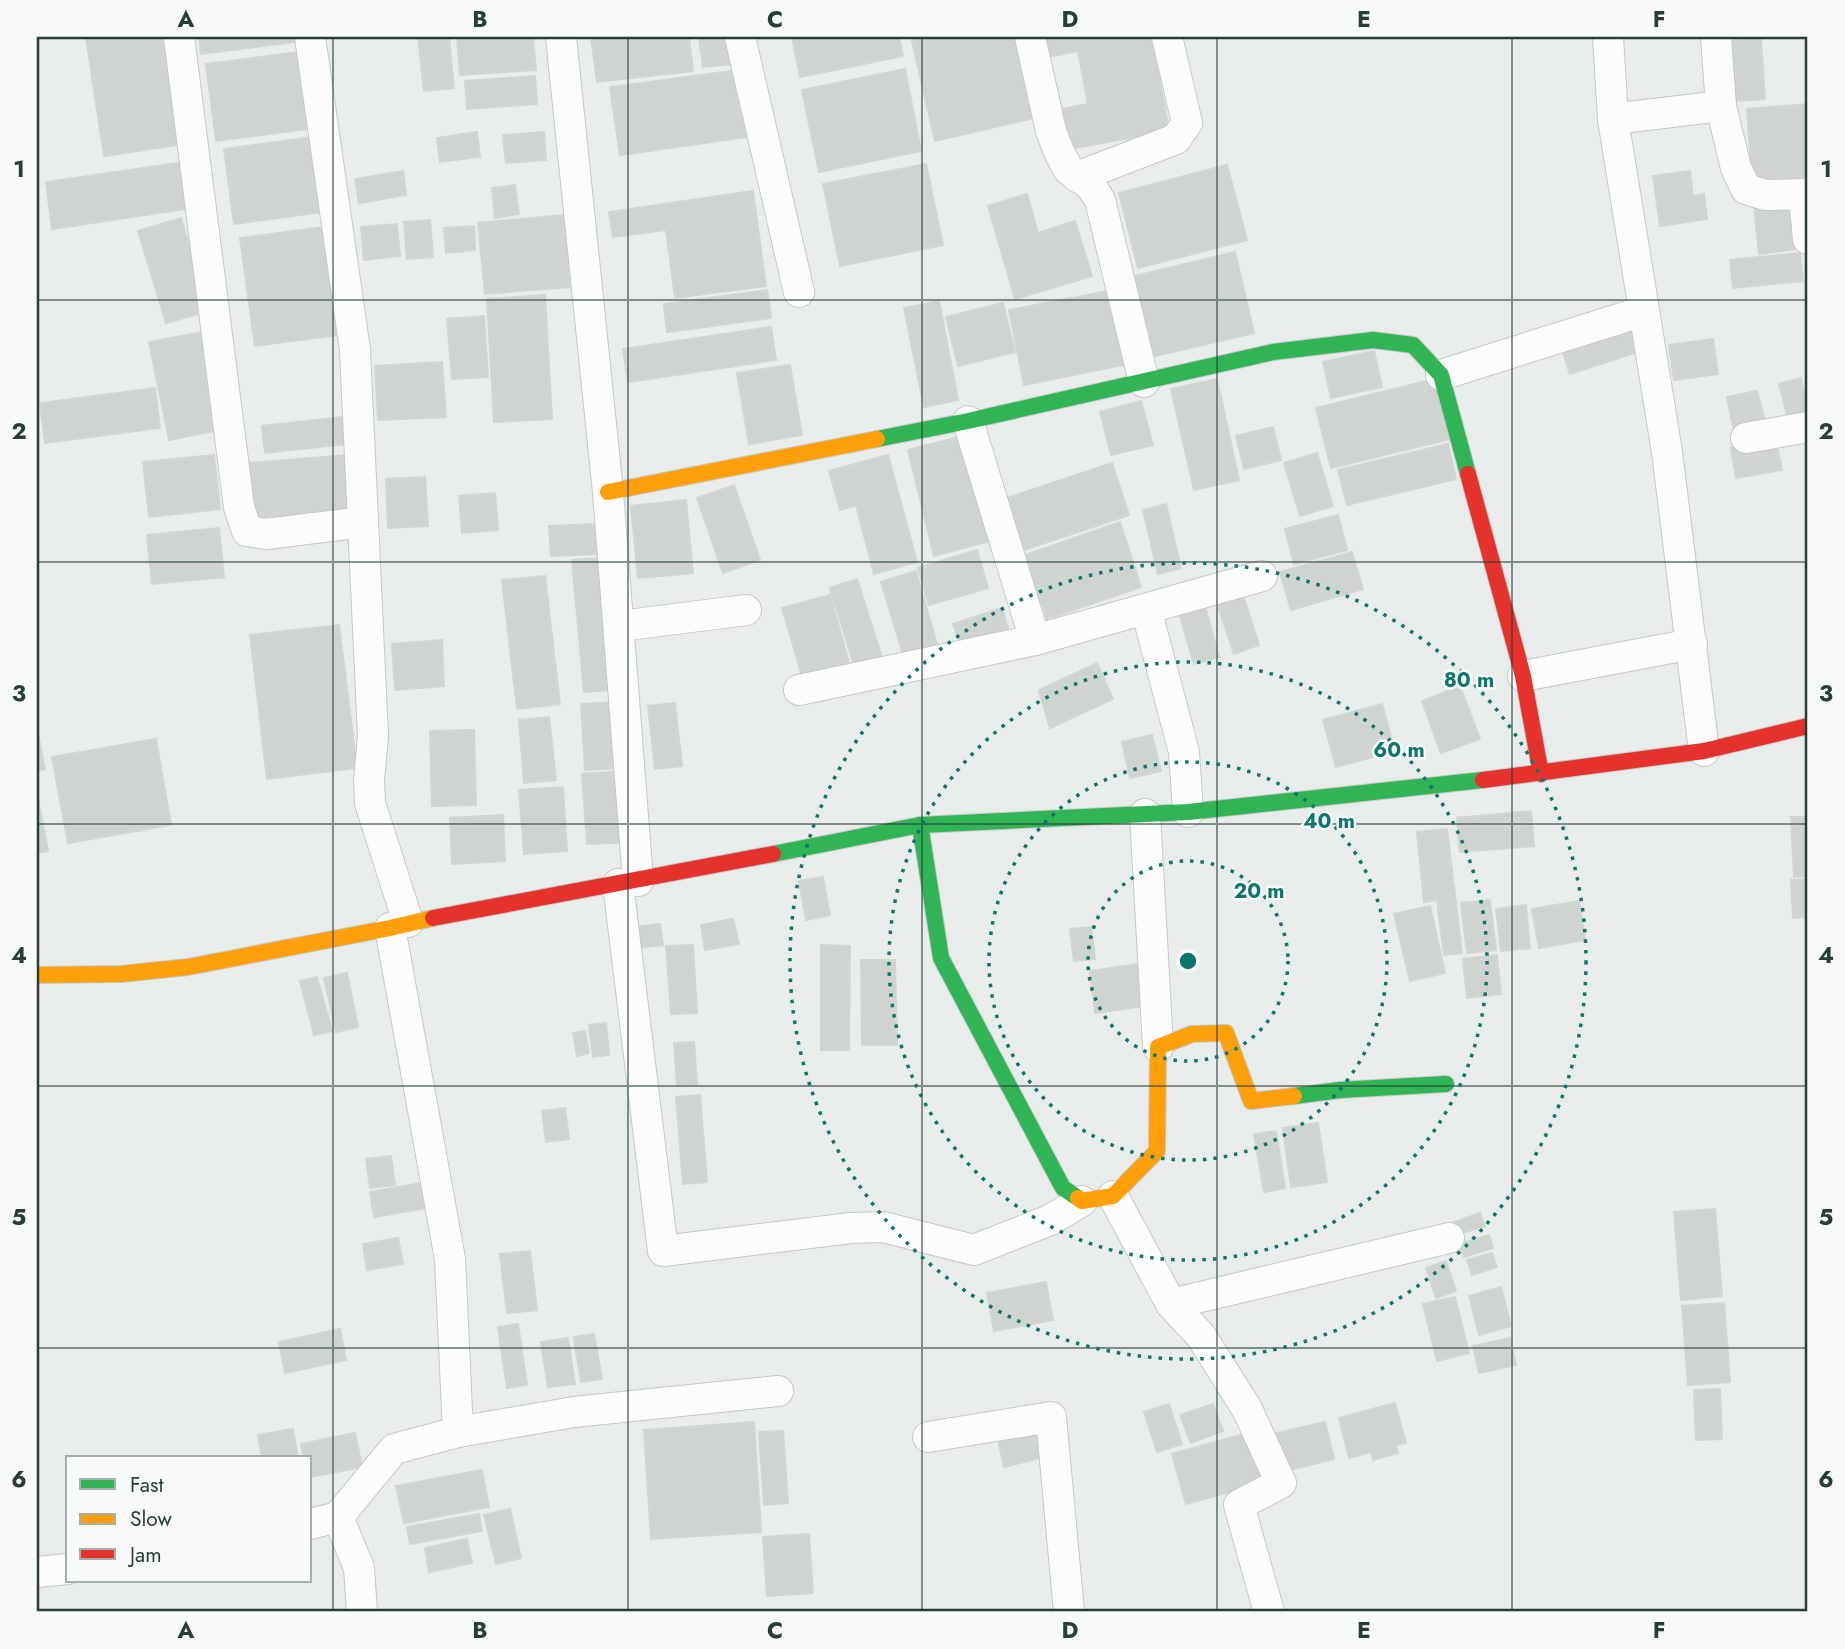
<svg xmlns="http://www.w3.org/2000/svg" width="1845" height="1649" font-family="Jost,sans-serif">
<style>
.building{fill:#cfd4d1;stroke:#d1d5d3;stroke-width:2}
.lines{fill:none;stroke-linecap:round;stroke-linejoin:round}
.street-casing{stroke:#c5c9c7;stroke-width:32}
.fast-casing{stroke:#c4c9c7;stroke-width:18}
.slow-casing{stroke:#c4c9c7;stroke-width:18}
.jam-casing{stroke:#c4c9c7;stroke-width:18}
.street{stroke:#fcfcfc;stroke-width:30}
.fast{stroke:#30b455;stroke-width:16}
.slow{stroke:#ff9f0a;stroke-width:16}
.jam{stroke:#e5322d;stroke-width:16}
.grid{fill:none;stroke:#263f34;stroke-width:2;stroke-opacity:0.55}
.ring{fill:none;stroke:#0f766e;stroke-width:3.5;stroke-dasharray:3.5 7}
.centre{fill:#0f766e;stroke:#f7faf8;stroke-width:3.5}
.ring-label{font-size:21px;text-anchor:middle;font-weight:bold;fill:#0f766e;stroke:#f7faf8;stroke-width:5;stroke-linejoin:round;paint-order:stroke}
.neatline{fill:none;stroke:#263f34;stroke-width:2.5}
.grid-label{font-size:23px;text-anchor:middle;font-weight:bold;fill:#263f34}
</style>
<rect width="100%" height="100%" fill="#e8ecea"/>
<g class="building">
<path d="M 86,37 L 168,37 L 184,144 L 104,156 Z"/>
<path d="M 199,37 L 302,37 L 303,41 L 201,54 Z"/>
<path d="M 418,37 L 449,37 L 454,88 L 424,91 Z"/>
<path d="M 457,37 L 533,37 L 536,70 L 460,75 Z"/>
<path d="M 591,37 L 689,37 L 693,71 L 597,82 Z"/>
<path d="M 699,37 L 728,37 L 732,64 L 703,67 Z"/>
<path d="M 792,37 L 899,37 L 903,56 L 800,77 Z"/>
<path d="M 911,37 L 1016,37 L 1034,118 L 935,141 Z"/>
<path d="M 1043,37 L 1152,37 L 1169,131 L 1063,150 L 1056,110 L 1088,104 L 1078,51 L 1047,57 Z"/>
<path d="M 1761,39 L 1765,99 L 1735,101 L 1731,41 Z"/>
<path d="M 305,51 L 316,128 L 216,141 L 206,64 Z"/>
<path d="M 745,69 L 754,136 L 620,155 L 610,87 Z"/>
<path d="M 905,69 L 921,151 L 819,172 L 802,90 Z"/>
<path d="M 535,76 L 537,104 L 467,109 L 465,81 Z"/>
<path d="M 1808,104 L 1808,178 L 1752,182 L 1747,109 Z"/>
<path d="M 477,132 L 480,157 L 440,162 L 437,138 Z"/>
<path d="M 544,132 L 546,160 L 506,163 L 503,135 Z"/>
<path d="M 320,136 L 331,211 L 234,224 L 224,149 Z"/>
<path d="M 193,161 L 199,207 L 52,229 L 46,182 Z"/>
<path d="M 926,164 L 943,245 L 840,266 L 823,184 Z"/>
<path d="M 1227,165 L 1247,240 L 1138,268 L 1119,193 Z"/>
<path d="M 403,171 L 406,195 L 359,203 L 355,179 Z"/>
<path d="M 1690,171 L 1693,196 L 1704,194 L 1707,219 L 1660,226 L 1653,176 Z"/>
<path d="M 515,185 L 519,214 L 495,218 L 492,188 Z"/>
<path d="M 753,191 L 766,286 L 675,298 L 666,230 L 613,237 L 609,212 Z"/>
<path d="M 1027,194 L 1038,233 L 1075,221 L 1092,276 L 1015,299 L 988,206 Z"/>
<path d="M 1791,201 L 1796,249 L 1759,254 L 1754,206 Z"/>
<path d="M 564,215 L 570,287 L 485,294 L 478,223 Z"/>
<path d="M 181,218 L 208,311 L 166,323 L 138,231 Z"/>
<path d="M 430,220 L 433,257 L 407,259 L 404,222 Z"/>
<path d="M 397,224 L 400,256 L 364,260 L 361,227 Z"/>
<path d="M 331,226 L 346,334 L 255,346 L 240,238 Z"/>
<path d="M 474,226 L 475,250 L 446,253 L 444,228 Z"/>
<path d="M 1235,252 L 1254,333 L 1151,357 L 1131,277 Z"/>
<path d="M 1800,253 L 1803,281 L 1733,288 L 1730,260 Z"/>
<path d="M 767,290 L 771,318 L 667,332 L 664,304 Z"/>
<path d="M 1108,291 L 1123,365 L 1024,385 L 1009,310 Z"/>
<path d="M 545,295 L 552,419 L 494,422 L 487,299 Z"/>
<path d="M 939,301 L 958,400 L 924,407 L 904,308 Z"/>
<path d="M 1003,303 L 1015,352 L 958,366 L 946,317 Z"/>
<path d="M 484,316 L 488,377 L 452,379 L 447,319 Z"/>
<path d="M 1637,319 L 1646,349 L 1570,374 L 1560,343 Z"/>
<path d="M 771,327 L 776,360 L 628,382 L 623,349 Z"/>
<path d="M 203,332 L 223,429 L 169,440 L 149,342 Z"/>
<path d="M 1713,339 L 1718,374 L 1674,380 L 1669,345 Z"/>
<path d="M 1374,351 L 1382,387 L 1331,398 L 1323,362 Z"/>
<path d="M 442,362 L 446,417 L 378,420 L 375,366 Z"/>
<path d="M 790,365 L 802,435 L 749,444 L 737,373 Z"/>
<path d="M 1801,378 L 1808,414 L 1788,419 L 1779,384 Z"/>
<path d="M 1217,379 L 1239,480 L 1194,490 L 1171,389 Z"/>
<path d="M 1435,379 L 1450,439 L 1331,468 L 1316,408 Z"/>
<path d="M 155,388 L 160,428 L 45,443 L 40,403 Z"/>
<path d="M 1757,391 L 1766,424 L 1734,431 L 1727,397 Z"/>
<path d="M 1141,401 L 1153,445 L 1111,455 L 1100,412 Z"/>
<path d="M 351,416 L 354,443 L 265,453 L 262,426 Z"/>
<path d="M 1273,427 L 1281,460 L 1244,469 L 1236,436 Z"/>
<path d="M 963,436 L 990,541 L 934,556 L 908,450 Z"/>
<path d="M 1776,440 L 1782,470 L 1736,478 L 1731,448 Z"/>
<path d="M 1448,444 L 1456,479 L 1347,505 L 1338,470 Z"/>
<path d="M 1317,453 L 1333,506 L 1300,516 L 1284,463 Z"/>
<path d="M 214,455 L 220,509 L 149,517 L 143,462 Z"/>
<path d="M 348,455 L 353,510 L 252,518 L 247,463 Z"/>
<path d="M 888,455 L 917,562 L 874,574 L 856,505 L 840,510 L 829,471 Z"/>
<path d="M 1112,463 L 1129,515 L 1024,550 L 1007,498 Z"/>
<path d="M 425,477 L 428,526 L 388,528 L 386,479 Z"/>
<path d="M 734,485 L 760,560 L 723,573 L 697,498 Z"/>
<path d="M 495,493 L 498,530 L 462,533 L 459,496 Z"/>
<path d="M 686,500 L 693,573 L 638,578 L 631,506 Z"/>
<path d="M 1166,504 L 1181,568 L 1158,574 L 1143,510 Z"/>
<path d="M 1338,515 L 1347,550 L 1294,564 L 1285,529 Z"/>
<path d="M 1120,522 L 1141,587 L 1047,619 L 1025,555 Z"/>
<path d="M 596,524 L 598,554 L 551,556 L 549,526 Z"/>
<path d="M 219,528 L 224,577 L 152,584 L 147,535 Z"/>
<path d="M 977,550 L 988,588 L 929,605 L 918,568 Z"/>
<path d="M 1352,552 L 1363,589 L 1291,610 L 1280,572 Z"/>
<path d="M 600,558 L 611,690 L 584,692 L 572,560 Z"/>
<path d="M 916,571 L 937,644 L 903,654 L 881,582 Z"/>
<path d="M 545,576 L 560,704 L 517,709 L 502,580 Z"/>
<path d="M 857,579 L 882,657 L 854,665 L 830,588 Z"/>
<path d="M 1242,592 L 1259,645 L 1234,654 L 1216,600 Z"/>
<path d="M 830,595 L 849,663 L 802,676 L 782,608 Z"/>
<path d="M 1205,606 L 1219,657 L 1194,664 L 1179,613 Z"/>
<path d="M 1002,608 L 1010,635 L 963,650 L 953,624 Z"/>
<path d="M 339,625 L 357,768 L 267,779 L 250,635 Z"/>
<path d="M 442,640 L 444,686 L 395,690 L 392,644 Z"/>
<path d="M 1097,663 L 1113,699 L 1050,728 L 1039,690 Z"/>
<path d="M 1460,686 L 1480,739 L 1441,753 L 1422,701 Z"/>
<path d="M 616,702 L 620,768 L 585,770 L 581,704 Z"/>
<path d="M 675,703 L 682,766 L 655,769 L 648,706 Z"/>
<path d="M 1382,704 L 1395,751 L 1336,767 L 1323,720 Z"/>
<path d="M 549,717 L 556,780 L 524,783 L 519,720 Z"/>
<path d="M 37,730 L 45,769 L 37,771 Z"/>
<path d="M 474,730 L 476,805 L 432,806 L 430,731 Z"/>
<path d="M 1152,735 L 1161,771 L 1130,778 L 1122,742 Z"/>
<path d="M 156,739 L 171,825 L 68,843 L 52,757 Z"/>
<path d="M 625,771 L 630,842 L 587,844 L 582,774 Z"/>
<path d="M 563,787 L 567,851 L 524,854 L 519,790 Z"/>
<path d="M 37,794 L 48,851 L 37,853 Z"/>
<path d="M 1531,811 L 1534,846 L 1460,852 L 1457,818 Z"/>
<path d="M 503,815 L 505,861 L 452,864 L 450,818 Z"/>
<path d="M 1791,817 L 1808,817 L 1808,876 L 1794,877 Z"/>
<path d="M 1447,829 L 1462,953 L 1444,955 L 1437,900 L 1424,902 L 1417,832 Z"/>
<path d="M 823,877 L 830,915 L 806,920 L 799,881 Z"/>
<path d="M 1808,879 L 1808,917 L 1793,918 L 1791,880 Z"/>
<path d="M 1490,900 L 1496,950 L 1467,953 L 1461,903 Z"/>
<path d="M 1579,901 L 1585,940 L 1539,948 L 1532,909 Z"/>
<path d="M 1526,905 L 1530,948 L 1501,951 L 1496,909 Z"/>
<path d="M 1430,906 L 1445,973 L 1410,981 L 1394,914 Z"/>
<path d="M 733,919 L 739,944 L 705,950 L 701,925 Z"/>
<path d="M 660,924 L 663,945 L 636,948 L 634,927 Z"/>
<path d="M 1091,927 L 1095,959 L 1074,961 L 1070,929 Z"/>
<path d="M 693,945 L 697,1013 L 671,1014 L 666,946 Z"/>
<path d="M 821,945 L 850,946 L 849,1050 L 821,1050 Z"/>
<path d="M 1497,955 L 1501,994 L 1467,998 L 1463,959 Z"/>
<path d="M 861,960 L 895,960 L 897,1045 L 862,1045 Z"/>
<path d="M 1145,963 L 1151,1005 L 1095,1013 L 1090,971 Z"/>
<path d="M 347,973 L 358,1027 L 336,1032 L 324,978 Z"/>
<path d="M 317,977 L 332,1031 L 314,1035 L 300,981 Z"/>
<path d="M 606,1023 L 609,1055 L 593,1057 L 589,1025 Z"/>
<path d="M 585,1031 L 589,1053 L 577,1056 L 573,1033 Z"/>
<path d="M 694,1042 L 697,1084 L 677,1085 L 674,1043 Z"/>
<path d="M 700,1095 L 707,1182 L 683,1184 L 676,1097 Z"/>
<path d="M 565,1108 L 569,1139 L 546,1142 L 542,1111 Z"/>
<path d="M 1318,1123 L 1327,1182 L 1291,1187 L 1283,1128 Z"/>
<path d="M 1276,1131 L 1285,1188 L 1264,1192 L 1254,1134 Z"/>
<path d="M 391,1156 L 395,1185 L 370,1188 L 366,1159 Z"/>
<path d="M 428,1182 L 433,1207 L 374,1217 L 370,1192 Z"/>
<path d="M 1715,1209 L 1722,1296 L 1681,1300 L 1674,1212 Z"/>
<path d="M 1480,1213 L 1485,1226 L 1456,1235 L 1452,1223 Z"/>
<path d="M 1489,1235 L 1493,1248 L 1464,1257 L 1460,1244 Z"/>
<path d="M 398,1238 L 403,1264 L 367,1270 L 363,1244 Z"/>
<path d="M 530,1251 L 537,1310 L 507,1313 L 500,1254 Z"/>
<path d="M 1492,1253 L 1497,1267 L 1472,1275 L 1467,1260 Z"/>
<path d="M 1446,1261 L 1456,1291 L 1436,1298 L 1426,1268 Z"/>
<path d="M 1046,1282 L 1053,1320 L 994,1331 L 987,1293 Z"/>
<path d="M 1501,1287 L 1511,1326 L 1479,1335 L 1469,1296 Z"/>
<path d="M 1455,1297 L 1469,1353 L 1437,1361 L 1423,1304 Z"/>
<path d="M 1724,1303 L 1730,1382 L 1688,1385 L 1682,1306 Z"/>
<path d="M 518,1324 L 527,1385 L 507,1388 L 498,1327 Z"/>
<path d="M 340,1329 L 346,1360 L 285,1373 L 279,1342 Z"/>
<path d="M 594,1334 L 602,1379 L 581,1382 L 574,1337 Z"/>
<path d="M 568,1338 L 575,1384 L 548,1387 L 541,1342 Z"/>
<path d="M 1510,1338 L 1516,1365 L 1479,1373 L 1473,1346 Z"/>
<path d="M 1720,1389 L 1722,1439 L 1696,1440 L 1694,1390 Z"/>
<path d="M 1395,1403 L 1406,1443 L 1396,1445 L 1398,1453 L 1373,1460 L 1371,1452 L 1349,1458 L 1339,1418 Z"/>
<path d="M 1169,1404 L 1182,1444 L 1157,1452 L 1144,1412 Z"/>
<path d="M 1213,1404 L 1223,1431 L 1191,1443 L 1180,1415 Z"/>
<path d="M 754,1422 L 761,1532 L 651,1539 L 644,1430 Z"/>
<path d="M 1325,1422 L 1334,1459 L 1282,1472 L 1273,1434 Z"/>
<path d="M 293,1429 L 298,1458 L 262,1458 L 258,1435 Z"/>
<path d="M 1037,1430 L 1044,1457 L 1004,1467 L 998,1440 Z"/>
<path d="M 783,1431 L 788,1503 L 764,1505 L 759,1432 Z"/>
<path d="M 1251,1432 L 1265,1482 L 1186,1504 L 1172,1454 Z"/>
<path d="M 355,1433 L 362,1467 L 310,1477 L 310,1458 L 304,1458 L 301,1444 Z"/>
<path d="M 482,1470 L 489,1507 L 404,1523 L 396,1486 Z"/>
<path d="M 510,1509 L 521,1558 L 496,1564 L 484,1515 Z"/>
<path d="M 479,1514 L 482,1531 L 410,1544 L 407,1527 Z"/>
<path d="M 809,1534 L 813,1593 L 767,1596 L 763,1537 Z"/>
<path d="M 467,1539 L 472,1563 L 429,1572 L 425,1548 Z"/>
</g>
<g class="lines">
<g class="street-casing">
<g id="street">
<path d="M 179,37 L 239,507 L 247,531 L 266,534 L 363,522"/>
<path d="M 310,37 L 355,350 L 373,736 L 369,780 L 370,803 L 408,922"/>
<path d="M 561,37 L 608,492 L 638,881"/>
<path d="M 740,37 L 799,292"/>
<path d="M 1030,37 L 1051,131 L 1059,152 L 1068,169 L 1091,186 L 1100,200 L 1144,382"/>
<path d="M 1608,37 L 1613,119 L 1667,452 L 1704,751"/>
<path d="M 1716,37 L 1721,106"/>
<path d="M 1613,119 L 1721,106 L 1736,168 L 1746,189 L 1765,195 L 1808,194"/>
<path d="M 1077,177 L 1176,139 L 1187,123 L 1167,37"/>
<path d="M 1804,194 L 1808,239"/>
<path d="M 1441,375 L 1644,311"/>
<path d="M 1746,438 L 1808,427"/>
<path d="M 1146,609 L 1184,752 L 1188,812"/>
<path d="M 620,626 L 746,610"/>
<path d="M 1035,640 L 1262,576"/>
<path d="M 1523,676 L 1692,644"/>
<path d="M 799,690 L 1035,640 L 968,421"/>
<path d="M 1145,814 L 1158,1047"/>
<path d="M 618,884 L 663,1251 L 851,1228 L 883,1227 L 974,1250 L 1050,1220 L 1082,1201"/>
<path d="M 1113,1196 L 1171,1304 L 1449,1238"/>
<path d="M 1171,1304 L 1201,1336 L 1247,1409 L 1281,1483 L 1239,1505 L 1269,1612"/>
<path d="M 458,1432 L 574,1412 L 778,1391"/>
<path d="M 928,1437 L 1051,1417 L 1069,1612"/>
<path d="M 310,1524 L 338,1517"/>
<path d="M 37,1572 L 68,1569"/>
<path d="M 362,1612 L 359,1568 L 338,1517 L 394,1449 L 458,1432 L 450,1259 L 390,928"/>
</g>
</g>
<g class="fast-casing">
<g id="fast">
<path d="M 877,439 L 968,421 L 1273,352 L 1373,340 L 1413,345 L 1441,375 L 1468,474"/>
<path d="M 920,825 L 941,958 L 1063,1188 L 1078,1198"/>
<path d="M 773,854 L 920,825 L 1188,812 L 1483,780"/>
<path d="M 1294,1096 L 1340,1090 L 1446,1084"/>
</g>
</g>
<g class="slow-casing">
<g id="slow">
<path d="M 608,492 L 877,439"/>
<path d="M 37,975 L 121,974 L 188,967 L 390,928 L 433,918"/>
<path d="M 1078,1198 L 1082,1201 L 1113,1196 L 1157,1151 L 1158,1047 L 1192,1034 L 1226,1033 L 1251,1101 L 1294,1096"/>
</g>
</g>
<g class="jam-casing">
<g id="jam">
<path d="M 1468,474 L 1523,676 L 1541,774"/>
<path d="M 1483,780 L 1704,751 L 1808,726"/>
<path d="M 433,918 L 773,854"/>
</g>
</g>
<use href="#street" class="street"/>
<use href="#fast" class="fast"/>
<use href="#slow" class="slow"/>
<use href="#jam" class="jam"/>
</g>
<path class="grid" d="M 333,37 L 333,1612M 628,37 L 628,1612M 922,37 L 922,1612M 1217,37 L 1217,1612M 1512,37 L 1512,1612M 37,300 L 1808,300M 37,562 L 1808,562M 37,824 L 1808,824M 37,1086 L 1808,1086M 37,1348 L 1808,1348"/>
<g class="ring">
<circle cx="1188" cy="961" r="100"/>
<circle cx="1188" cy="961" r="199"/>
<circle cx="1188" cy="961" r="299"/>
<circle cx="1188" cy="961" r="398"/>
</g>
<circle cx="1188" cy="961" r="10" class="centre"/>
<g class="ring-label">
<text x="1469" y="687">80 m</text>
<text x="1399" y="757">60 m</text>
<text x="1329" y="828">40 m</text>
<text x="1259" y="898">20 m</text>
</g>
<rect width="1845" height="1649" fill="none" stroke="#f7faf8" stroke-width="77"/>
<rect x="66" y="1456" width="245" height="126" fill="#f7faf8" stroke="#a3afaa" stroke-width="2"/>
<rect x="80" y="1479" width="35" height="10" fill="#30b455" stroke="#a3afaa" stroke-width="2"/>
<text x="130" y="1492" font-size="21" fill="#263f34">Fast</text>
<rect x="80" y="1514" width="35" height="10" fill="#ff9f0a" stroke="#a3afaa" stroke-width="2"/>
<text x="130" y="1526" font-size="21" fill="#263f34">Slow</text>
<rect x="80" y="1549" width="35" height="10" fill="#e5322d" stroke="#a3afaa" stroke-width="2"/>
<text x="130" y="1562" font-size="21" fill="#263f34">Jam</text>
<rect x="38" y="38" width="1768" height="1572" class="neatline"/>
<g class="grid-label">
<text x="186" y="27">A</text>
<text x="480" y="27">B</text>
<text x="775" y="27">C</text>
<text x="1070" y="27">D</text>
<text x="1364" y="27">E</text>
<text x="1659" y="27">F</text>
<text x="19" y="177">1</text>
<text x="1826" y="177">1</text>
<text x="19" y="439">2</text>
<text x="1826" y="439">2</text>
<text x="19" y="701">3</text>
<text x="1826" y="701">3</text>
<text x="19" y="963">4</text>
<text x="1826" y="963">4</text>
<text x="19" y="1225">5</text>
<text x="1826" y="1225">5</text>
<text x="19" y="1487">6</text>
<text x="1826" y="1487">6</text>
<text x="186" y="1638">A</text>
<text x="480" y="1638">B</text>
<text x="775" y="1638">C</text>
<text x="1070" y="1638">D</text>
<text x="1364" y="1638">E</text>
<text x="1659" y="1638">F</text>
</g>
</svg>
